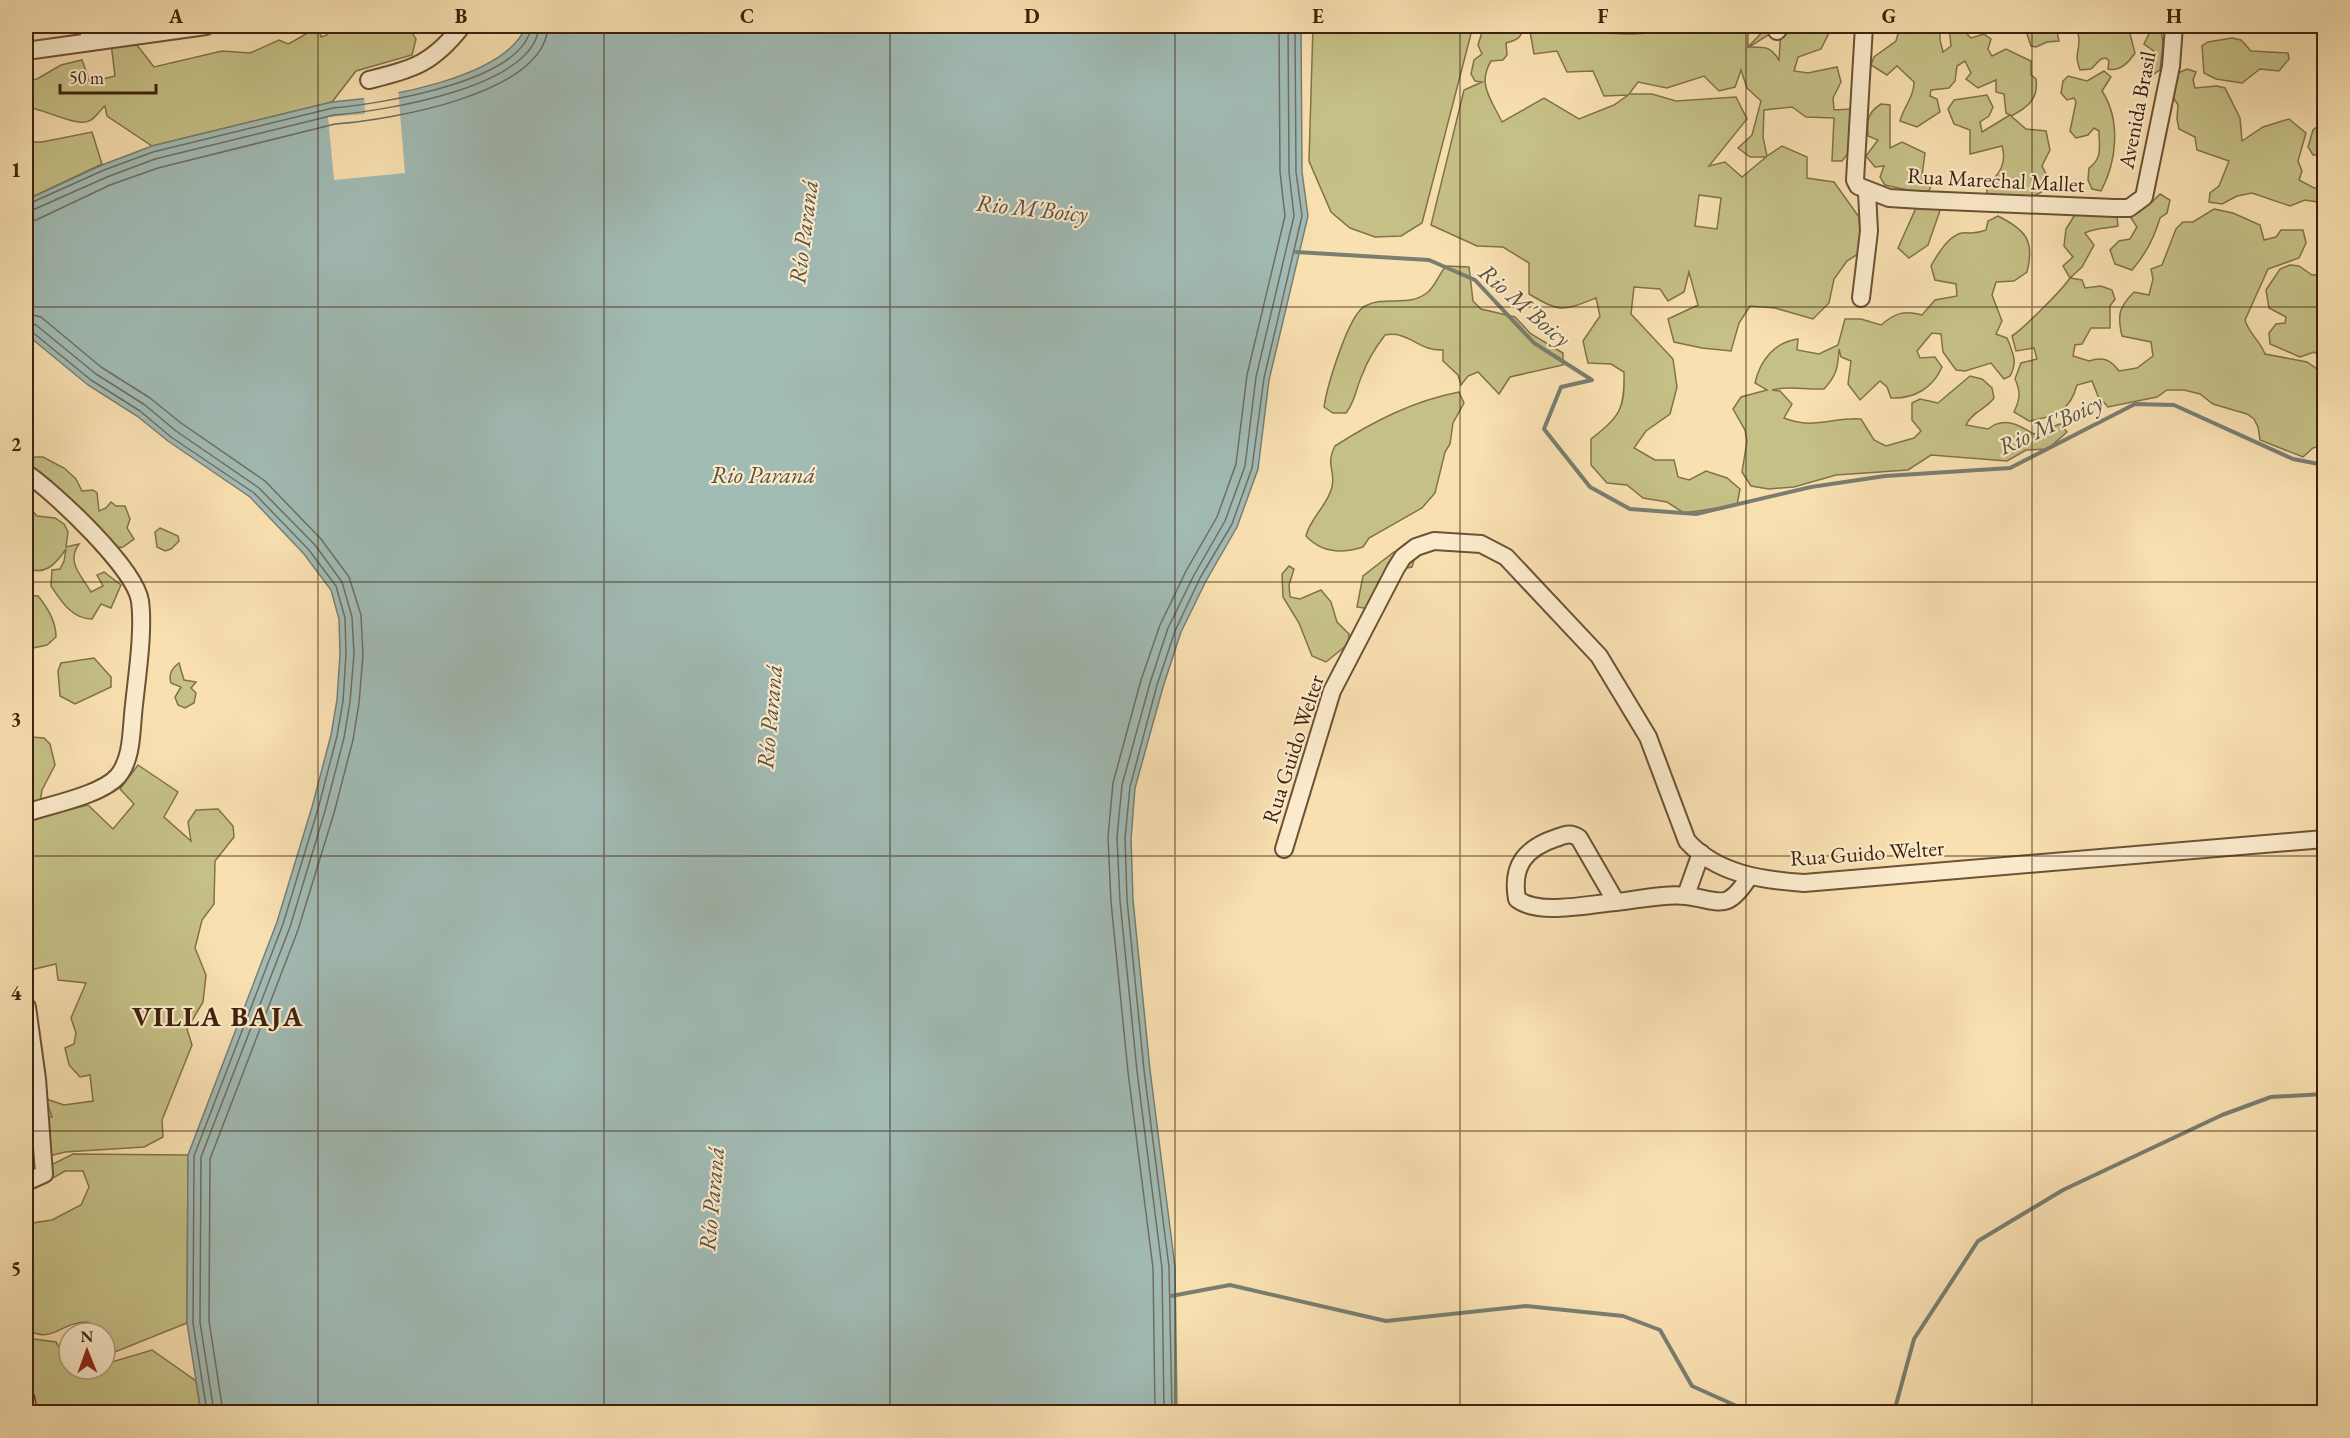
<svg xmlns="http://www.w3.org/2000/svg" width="2350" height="1438" font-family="'EB Garamond',serif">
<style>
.green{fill:#c5c086;stroke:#827149;stroke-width:1.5;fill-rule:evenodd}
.water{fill:#a1bbb5;stroke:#797e71;stroke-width:1.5}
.pier{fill:#f9e0b1}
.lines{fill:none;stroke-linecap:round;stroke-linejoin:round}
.shore{stroke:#706e60;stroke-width:1.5}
.stream{stroke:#797e71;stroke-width:4}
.minor-casing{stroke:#6d5235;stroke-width:20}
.minor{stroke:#fbebcc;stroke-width:16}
.grid{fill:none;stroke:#3e220c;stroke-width:1.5;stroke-opacity:0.55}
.labels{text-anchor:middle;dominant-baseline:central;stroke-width:4.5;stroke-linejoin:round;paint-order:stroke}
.street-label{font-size:22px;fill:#3e220c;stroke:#fbebcc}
.water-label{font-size:24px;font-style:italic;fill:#5c503f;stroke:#fbebcc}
.district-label{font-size:28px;font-weight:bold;letter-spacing:1.5px;fill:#3e220c;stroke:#fbebcc}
.neatline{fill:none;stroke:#3e220c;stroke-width:2}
.grid-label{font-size:20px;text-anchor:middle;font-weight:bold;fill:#3e220c}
</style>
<rect width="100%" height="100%" fill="#f9e0b1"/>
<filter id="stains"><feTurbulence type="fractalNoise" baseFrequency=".00333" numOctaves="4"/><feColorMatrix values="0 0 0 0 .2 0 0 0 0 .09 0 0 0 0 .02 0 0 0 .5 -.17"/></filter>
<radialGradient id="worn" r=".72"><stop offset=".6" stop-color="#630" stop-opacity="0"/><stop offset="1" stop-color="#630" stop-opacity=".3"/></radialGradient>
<g class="green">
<path d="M 330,26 L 408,26 L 416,39 L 412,55 L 356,71 L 332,102 L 152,146 L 107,116 L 105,106 C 100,110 96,117 91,120 C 79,129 43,108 26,107 L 26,81 L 37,79 L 61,65 L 82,60 L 90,82 L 115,76 L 111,43 L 133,40 L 154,67 L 222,51 L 250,53 L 279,40 L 288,44 C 299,39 308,31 319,28 L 321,37 L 327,35 Z"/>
<path d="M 1313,26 L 1473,26 L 1422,223 L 1401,236 L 1375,237 L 1350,228 L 1331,212 L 1309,161 Z"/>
<path d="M 1484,26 L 1524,26 C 1522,38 1517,40 1506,43 L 1507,55 L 1503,60 L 1491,61 C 1477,84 1491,99 1502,122 L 1544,98 L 1579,119 L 1614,105 L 1628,95 L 1604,96 L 1593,71 L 1567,72 L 1557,51 L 1534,54 L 1529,26 L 1596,26 L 1597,33 C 1617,32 1648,39 1663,26 L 1748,26 L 1748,47 L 1768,26 L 1829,26 L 1828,35 L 1821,49 L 1798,57 L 1794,71 L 1808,73 L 1837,67 L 1841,82 L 1833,98 L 1834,110 L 1851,109 L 1849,152 L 1842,161 L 1832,161 L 1834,118 L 1806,117 L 1792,107 L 1764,110 L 1763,137 L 1767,156 L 1782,146 L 1807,157 L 1807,178 L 1834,182 L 1859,217 L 1861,252 L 1847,261 L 1834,279 L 1829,303 L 1813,319 L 1775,308 L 1750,306 L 1739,323 L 1731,351 L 1702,348 L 1674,342 L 1668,319 L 1698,305 L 1689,272 L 1684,292 L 1668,301 L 1660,289 L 1634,287 L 1631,314 L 1673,359 L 1677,387 L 1670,414 L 1646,431 L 1634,448 L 1655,460 L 1674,460 L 1678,477 L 1689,480 L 1706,471 L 1727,478 L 1740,489 L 1737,505 L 1684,513 L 1667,502 L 1643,498 L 1627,485 L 1607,483 L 1591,465 L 1591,439 C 1620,416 1625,410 1624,372 L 1611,364 L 1588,363 L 1583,341 L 1600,316 L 1596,298 C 1563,311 1561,313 1529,294 L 1529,263 L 1503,247 L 1477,246 L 1431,225 L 1464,90 L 1482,82 L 1475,81 L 1471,74 L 1474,60 L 1482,54 L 1478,45 ZM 1781,27 L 1779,60 C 1770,46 1765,47 1749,47 ZM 1741,70 L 1747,88 L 1761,101 L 1752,135 L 1738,148 L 1750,157 L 1766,157 L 1742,177 L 1725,162 L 1709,166 L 1747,119 L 1736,97 L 1676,101 L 1652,94 L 1629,94 L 1638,82 L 1667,88 L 1704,76 L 1719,91 L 1735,87 ZM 1699,195 L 1721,198 L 1717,229 L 1695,226 Z"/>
<path d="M 1900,26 L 1940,26 L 1940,40 L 1943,52 L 1951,46 L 1949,26 L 1968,26 L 1967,34 L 1971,38 L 1984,34 L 1991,39 L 1988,49 L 1992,56 L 2006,49 L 2031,61 L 2031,75 L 2036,79 C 2039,99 2027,108 2011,116 L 2026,129 L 2046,131 L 2050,150 L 2042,166 L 2046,174 L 2045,190 L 2025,201 L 1987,194 L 1987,185 C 2000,174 2007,163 2002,146 L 1970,154 L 1970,130 L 1954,124 L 1948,109 L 1954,100 L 1987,95 L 1993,107 L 1989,116 L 1980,122 L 1982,132 L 2010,115 L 2006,113 L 2004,94 L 1996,92 L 1996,80 L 1978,88 L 1966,79 L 1971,73 L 1965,61 L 1957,66 L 1955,81 L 1949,88 L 1931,90 L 1930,96 L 1937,99 L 1940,112 L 1917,127 L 1900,121 C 1904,106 1914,97 1914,82 L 1897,66 L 1887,75 L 1871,65 L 1874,57 L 1896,41 Z"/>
<path d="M 2043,26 L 2056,26 L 2059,41 L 2047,42 L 2036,47 L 2031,46 L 2026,31 Z"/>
<path d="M 2078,26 L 2128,26 L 2135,53 C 2129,62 2120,72 2108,69 L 2109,61 L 2106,58 L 2101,59 L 2091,69 L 2080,70 C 2074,52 2079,56 2079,40 C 2079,34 2076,32 2078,26 Z"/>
<path d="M 2159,27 C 2166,40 2161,56 2160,70 L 2152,75 L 2149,70 L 2155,52 L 2144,44 L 2152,28 Z"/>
<path d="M 2232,38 L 2241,40 L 2251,51 L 2288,53 L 2289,59 L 2279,71 L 2260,69 L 2242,83 L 2216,79 L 2204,73 L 2202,46 L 2208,42 Z"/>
<path d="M 2187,69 L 2196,72 L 2193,80 L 2195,88 L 2217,86 L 2225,88 L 2240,118 L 2242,141 L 2263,127 L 2289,119 L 2306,133 L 2298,161 L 2302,171 L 2299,180 L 2314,188 L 2324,187 L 2324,203 L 2305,200 L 2290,206 L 2252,193 L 2237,196 L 2222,204 L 2209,202 L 2210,193 L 2219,186 L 2229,161 L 2197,150 L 2195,137 L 2179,129 L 2177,119 L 2178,105 L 2173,97 L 2178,73 Z"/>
<path d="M 2104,71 L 2111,77 L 2102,91 C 2121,120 2117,161 2101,191 L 2092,189 L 2088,180 L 2089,168 C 2103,158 2099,147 2099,131 L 2094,128 L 2088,135 L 2076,138 L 2070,131 L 2076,102 L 2074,98 L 2067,100 L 2061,93 L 2063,81 L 2068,76 L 2087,81 Z"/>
<path d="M 1881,104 L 1890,105 L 1890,148 L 1902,142 L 1925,153 L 1922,176 L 1932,183 L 1928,194 L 1916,198 L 1907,190 L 1885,185 L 1880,177 L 1884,166 L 1875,167 L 1866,156 L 1878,140 L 1868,136 C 1867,120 1867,113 1881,104 Z"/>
<path d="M 2322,123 L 2324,123 L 2324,155 L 2313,155 L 2308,147 L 2313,130 Z"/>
<path d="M 92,132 L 102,164 L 26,200 L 26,142 L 42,142 Z"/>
<path d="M 2160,194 L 2170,200 L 2167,213 L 2160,218 C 2154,239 2146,254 2132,270 L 2115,264 L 2110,250 L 2119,241 L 2130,239 L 2137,227 L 2129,215 L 2143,204 L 2151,203 Z"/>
<path d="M 1943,202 L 1928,245 L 1909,258 L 1898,248 L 1916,208 Z"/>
<path d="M 2214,209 L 2233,213 L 2260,225 L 2264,240 L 2276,237 L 2281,230 L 2303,230 L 2306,243 L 2299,258 L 2268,269 L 2245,320 C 2249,334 2259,339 2265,354 L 2307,362 L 2324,374 L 2324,445 L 2313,448 L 2303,457 L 2260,440 L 2258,427 L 2254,419 L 2247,414 L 2213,404 L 2200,394 L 2184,390 L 2167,390 L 2157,397 L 2108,407 L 2098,396 L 2092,381 L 2077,385 C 2070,412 2054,417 2029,421 L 2014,412 C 2020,399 2021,392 2015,379 L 2021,363 L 2037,359 L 2034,348 L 2016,351 L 2012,336 C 2023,329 2063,289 2070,278 L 2063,266 L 2073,257 L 2064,246 L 2066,229 L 2076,213 L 2108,210 L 2117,217 L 2118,226 C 2106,229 2097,227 2085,233 L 2094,245 L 2082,267 L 2070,278 L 2082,280 L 2085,288 L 2101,286 L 2112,290 L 2115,299 L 2110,306 L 2110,328 L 2091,328 L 2082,344 L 2075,345 L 2073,356 L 2089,361 C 2103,356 2111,360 2119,371 L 2137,368 L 2153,356 L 2151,342 L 2122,336 C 2117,315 2119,307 2134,292 L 2149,295 L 2153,279 L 2151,269 L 2162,265 L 2176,229 L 2183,222 L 2193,222 Z"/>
<path d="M 1998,216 C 2026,230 2035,241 2027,272 L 2014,281 L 1996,282 L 1992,295 L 2002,321 L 1996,334 L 2007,338 C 2013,353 2018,362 2010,376 L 2004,379 L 1991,363 L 1965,371 L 1956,370 L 1943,352 L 1941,334 L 1932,333 L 1917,351 L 1920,358 L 1935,357 L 1942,367 C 1933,388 1914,399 1891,398 L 1887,387 L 1880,381 L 1860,400 L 1848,384 L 1851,361 L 1841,357 L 1839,349 C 1838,367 1837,375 1824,389 C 1806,390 1788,385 1772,390 L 1780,391 L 1792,404 L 1784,418 C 1814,430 1832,417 1861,419 L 1874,440 L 1886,446 L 1914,438 L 1921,431 L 1912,420 L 1912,403 L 1920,399 L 1938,403 L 1970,376 L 1982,379 L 1992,388 L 1994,398 C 1985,410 1972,412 1966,425 L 1988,429 C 2004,416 2019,425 2034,434 L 2060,424 L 2067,432 L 2048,449 L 2026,450 L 2007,461 L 1931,455 L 1908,470 L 1836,475 L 1794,487 L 1769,489 L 1751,486 L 1742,472 L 1747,441 L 1745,430 L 1733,409 L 1741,397 L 1767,390 L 1755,383 C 1760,360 1775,342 1798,339 L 1797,350 L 1819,354 L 1838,345 L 1845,319 L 1861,319 L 1881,325 C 1895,313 1904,310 1922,315 L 1935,300 L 1957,296 L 1956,284 L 1935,280 L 1931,266 C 1937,255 1949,235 1962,233 C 1972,232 1973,235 1986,230 L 1988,221 Z"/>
<path d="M 2290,265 L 2299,266 L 2312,275 L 2324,274 L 2324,358 L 2314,352 L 2300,357 L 2270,344 L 2269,333 L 2276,324 L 2285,323 L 2286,317 L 2269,308 L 2266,290 L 2280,269 Z"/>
<path d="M 1446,266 L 1469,267 L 1473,301 L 1481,309 L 1515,317 L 1531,334 L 1563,353 L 1563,365 L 1510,377 L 1499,394 L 1478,372 L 1468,376 L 1461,385 L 1458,375 L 1443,361 L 1443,350 C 1420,352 1408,330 1385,335 C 1376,347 1368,359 1363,373 C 1356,387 1356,400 1346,413 L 1333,413 L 1324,407 C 1327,387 1348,315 1365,306 C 1386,295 1409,308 1428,292 C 1436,285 1439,274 1446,266 Z"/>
<path d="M 1459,392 L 1464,403 L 1453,423 L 1450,444 L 1445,452 L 1435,493 L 1422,508 L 1369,538 L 1363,547 C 1342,554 1322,553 1306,536 C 1310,518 1328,505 1332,487 C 1336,470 1325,466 1335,446 C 1374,421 1413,401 1459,392 Z"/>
<path d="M 28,457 L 43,457 L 64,468 L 76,479 L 82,491 L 93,490 L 97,493 L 99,511 L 106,508 L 111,502 L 116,506 L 125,506 L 130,519 L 127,528 L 134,539 L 123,547 L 113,548 L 31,472 L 33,468 L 26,458 Z"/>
<path d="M 26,503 L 37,516 L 55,518 L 64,524 L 68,532 L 66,547 L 79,544 C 66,562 81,575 91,592 L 103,586 L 97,575 L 104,572 L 121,585 L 111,608 L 101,604 L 92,619 C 72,619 61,601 51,586 L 52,570 L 60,569 L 64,561 L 66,549 C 55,565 45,576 26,568 Z"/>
<path d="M 160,528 L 178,536 L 179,541 L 171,549 L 165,551 L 157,547 L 155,532 Z"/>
<path d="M 1407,549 L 1415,557 L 1412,567 L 1396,570 L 1370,609 L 1357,607 L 1363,576 L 1394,552 Z"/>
<path d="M 1289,566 L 1294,569 L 1289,585 L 1290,597 L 1300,599 L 1321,590 L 1331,602 L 1337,622 L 1349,634 L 1348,644 L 1326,662 L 1312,656 L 1299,623 L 1283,597 L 1282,574 Z"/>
<path d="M 26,595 L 38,596 C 48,608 56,622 56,637 L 47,645 L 33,648 L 28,659 L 31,663 L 26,666 Z"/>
<path d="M 94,658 L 111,677 L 111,687 L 75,704 L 60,696 L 58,671 L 61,663 Z"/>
<path d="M 179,663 L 184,680 L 196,682 L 191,688 L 196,693 L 194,703 L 185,708 L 178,705 L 175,697 L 181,687 L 171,683 C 168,674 172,668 179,663 Z"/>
<path d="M 31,737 L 44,738 L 50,744 L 55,765 L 42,790 L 40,803 L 29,799 C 18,783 33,766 29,749 L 26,750 L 26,739 Z"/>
<path d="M 138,765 L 178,792 L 164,817 L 191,841 L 188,822 L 196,810 L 218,809 L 233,826 L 234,837 L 215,861 L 214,904 L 202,920 L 195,948 L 206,975 L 203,1002 L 187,1029 L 192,1045 L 162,1120 L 163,1137 L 144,1147 L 65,1152 L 37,1159 L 30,1121 L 52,1117 L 46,1099 L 64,1105 L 93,1101 L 90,1075 L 80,1077 L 69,1065 L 65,1048 L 74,1044 L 76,1033 L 71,1018 L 86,983 L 58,980 L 56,964 L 26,971 L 26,837 L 32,832 L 29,820 L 88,805 L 113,829 L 134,804 L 120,789 Z"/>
<path d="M 73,1154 L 188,1155 L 187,1323 L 105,1356 L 105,1333 L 90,1333 L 88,1322 C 59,1322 53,1345 26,1329 L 26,1224 L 52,1220 L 81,1205 L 89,1187 L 83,1171 L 65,1171 L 53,1178 L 47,1167 Z"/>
<path d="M 26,1338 L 56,1342 L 64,1356 L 69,1357 L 69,1369 L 105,1369 L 105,1364 L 152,1350 L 196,1381 L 201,1412 L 26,1412 Z"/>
</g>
<path class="water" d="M 526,26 L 1301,26 L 1302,172 L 1308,216 L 1269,380 L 1258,469 L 1237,527 L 1206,581 L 1181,632 L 1163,687 L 1135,788 L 1131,839 L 1133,900 L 1150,1070 L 1175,1267 L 1177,1412 L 201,1412 L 187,1323 L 188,1155 L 277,922 L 312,807 L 331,735 L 337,700 L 340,654 L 339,619 L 331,590 L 304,554 L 250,497 L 168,441 L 137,416 L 88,385 L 26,334 L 26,200 L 102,165 L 152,146 L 332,102 C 383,98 506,79 526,26 Z"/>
<path class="pier" d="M 398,88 L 405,173 L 334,180 L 328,117 L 365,114 L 364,95 Z"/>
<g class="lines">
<g class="shore">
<path d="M 26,205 L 104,170 L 153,152 L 333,108 C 378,104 525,82 531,26"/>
<path d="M 26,213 L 107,177 L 155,159 L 334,115 C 382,111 535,88 539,26"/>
<path d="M 26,222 L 36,220 L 110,185 L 158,168 L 335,124 C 388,120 545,95 548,26"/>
<path d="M 26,313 L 41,317 L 101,367 L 150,398 L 181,423 L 265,481 L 321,539 L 349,577 L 361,615 L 363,655 L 359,703 L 353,740 L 334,813 L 298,930 L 210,1159 L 209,1321 L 223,1412"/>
<path d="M 26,322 L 36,325 L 96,374 L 145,405 L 176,431 L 259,488 L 315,545 L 342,582 L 352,617 L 354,654 L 350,702 L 344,738 L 325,811 L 290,927 L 201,1157 L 200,1322 L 214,1412"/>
<path d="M 26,330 L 31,331 L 91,380 L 140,411 L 171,437 L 254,493 L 309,550 L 336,586 L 345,618 L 346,654 L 343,701 L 337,736 L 318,809 L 283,924 L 194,1156 L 193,1323 L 207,1412"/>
<path d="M 1155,1412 L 1153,1268 L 1128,1072 L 1111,902 L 1108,837 L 1113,783 L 1141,680 L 1160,625 L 1186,571 L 1217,517 L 1236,464 L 1247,375 L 1285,216 L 1280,172 L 1279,26"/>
<path d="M 1164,1412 L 1162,1268 L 1137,1071 L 1120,901 L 1117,837 L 1122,785 L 1150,683 L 1168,628 L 1194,575 L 1225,521 L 1245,466 L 1256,377 L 1294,216 L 1289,172 L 1288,26"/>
<path d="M 1172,1412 L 1169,1267 L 1144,1070 L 1127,900 L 1125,838 L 1130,787 L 1157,685 L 1175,631 L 1200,578 L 1232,524 L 1252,468 L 1264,378 L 1302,216 L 1296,172 L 1295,26"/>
</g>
<g class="stream">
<path d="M 1296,252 L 1429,260 L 1475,280 L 1534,343 L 1592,380 L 1561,387 L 1544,429 L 1590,487 L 1630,509 L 1696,514 L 1811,487 L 1885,476 L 2010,468 L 2135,404 L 2174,405 L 2293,459 L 2324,465"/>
<path d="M 1171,1296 L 1230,1285 L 1386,1321 L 1526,1306 L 1623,1316 L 1660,1330 L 1692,1386 L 1750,1412"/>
<path d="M 1894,1412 L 1914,1339 L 1978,1241 L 2063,1190 L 2222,1115 L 2271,1097 L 2324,1094"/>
</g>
<g class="minor-casing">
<g id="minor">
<path d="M 89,26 L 89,42"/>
<path d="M 1864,26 L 1855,180 L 1858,186 L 1889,198 L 1922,200 L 2114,208 L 2129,208 L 2144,197 L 2171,66 L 2174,26"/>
<path d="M 1777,31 L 1781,26"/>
<path d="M 26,51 L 206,26"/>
<path d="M 369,80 C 415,68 432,64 462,26"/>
<path d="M 1861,298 L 1869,231 L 1867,192"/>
<path d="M 26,473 C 54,492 135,568 140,601 C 144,630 137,676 134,705 C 131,728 133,758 118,776 C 102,795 49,805 26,813"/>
<path d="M 1284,849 L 1332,691 L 1396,568 L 1403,557 L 1416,547 L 1434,541 L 1481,544 L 1506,557 L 1599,656 L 1648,737 L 1687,841 C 1717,874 1761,880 1804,883 L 2324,839"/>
<path d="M 1686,895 L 1701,853"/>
<path d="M 1616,902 C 1589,904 1538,916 1517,899 C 1511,865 1526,848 1556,838 C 1565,835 1570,832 1579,838 L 1616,902 C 1636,900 1667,893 1686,896 C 1720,900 1726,913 1749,877"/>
<path d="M 26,1182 L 44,1174 L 37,1079 L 27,1007"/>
<path d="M 26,1399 L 28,1412"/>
</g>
</g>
<use href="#minor" class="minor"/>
</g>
<path class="grid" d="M 318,26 L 318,1412M 604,26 L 604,1412M 890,26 L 890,1412M 1175,26 L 1175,1412M 1460,26 L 1460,1412M 1746,26 L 1746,1412M 2032,26 L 2032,1412M 26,307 L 2324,307M 26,582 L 2324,582M 26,856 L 2324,856M 26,1131 L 2324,1131"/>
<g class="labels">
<g class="street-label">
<text transform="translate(2137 110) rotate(-79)">Avenida Brasil</text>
<text transform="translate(1996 180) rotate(3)">Rua Marechal Mallet</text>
<text transform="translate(1293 749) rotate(-72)">Rua Guido Welter</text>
<text transform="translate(1867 853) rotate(-4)">Rua Guido Welter</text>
</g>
<g class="water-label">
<text transform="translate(1032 208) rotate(6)">Rio M'Boicy</text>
<text transform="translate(803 232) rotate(-83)">Río Paraná</text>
<text transform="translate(1525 305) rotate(41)">Rio M'Boicy</text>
<text transform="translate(2050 424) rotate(-25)">Rio M'Boicy</text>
<text x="763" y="474">Rio Paraná</text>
<text transform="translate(769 717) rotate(-85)">Río Paraná</text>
<text transform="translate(711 1199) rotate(-85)">Río Paraná</text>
</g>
<g class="district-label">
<text x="218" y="1016">VILLA BAJA</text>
</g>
</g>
<rect width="2350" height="1438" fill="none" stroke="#f9e0b1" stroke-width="66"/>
<g transform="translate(87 1351) rotate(359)"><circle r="28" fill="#fbebcc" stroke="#af9b7f" stroke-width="1.5"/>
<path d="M0-4.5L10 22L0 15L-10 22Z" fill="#8f2418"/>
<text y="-9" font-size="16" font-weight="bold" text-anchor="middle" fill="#3e220c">N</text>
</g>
<path d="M60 84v9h96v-9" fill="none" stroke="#3e220c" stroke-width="3"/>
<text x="69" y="84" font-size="18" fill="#3e220c" stroke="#fbebcc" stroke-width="4.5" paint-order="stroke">50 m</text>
<rect x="33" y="33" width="2284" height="1372" class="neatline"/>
<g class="grid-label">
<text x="176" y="23">A</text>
<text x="461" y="23">B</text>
<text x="747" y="23">C</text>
<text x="1032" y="23">D</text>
<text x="1318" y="23">E</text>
<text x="1603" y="23">F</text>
<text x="1889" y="23">G</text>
<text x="2174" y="23">H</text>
<text x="16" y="177">1</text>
<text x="16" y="451">2</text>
<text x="16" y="726">3</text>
<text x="16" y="1000">4</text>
<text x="16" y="1275">5</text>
</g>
<rect width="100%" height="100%" filter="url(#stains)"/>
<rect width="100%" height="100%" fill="url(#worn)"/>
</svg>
